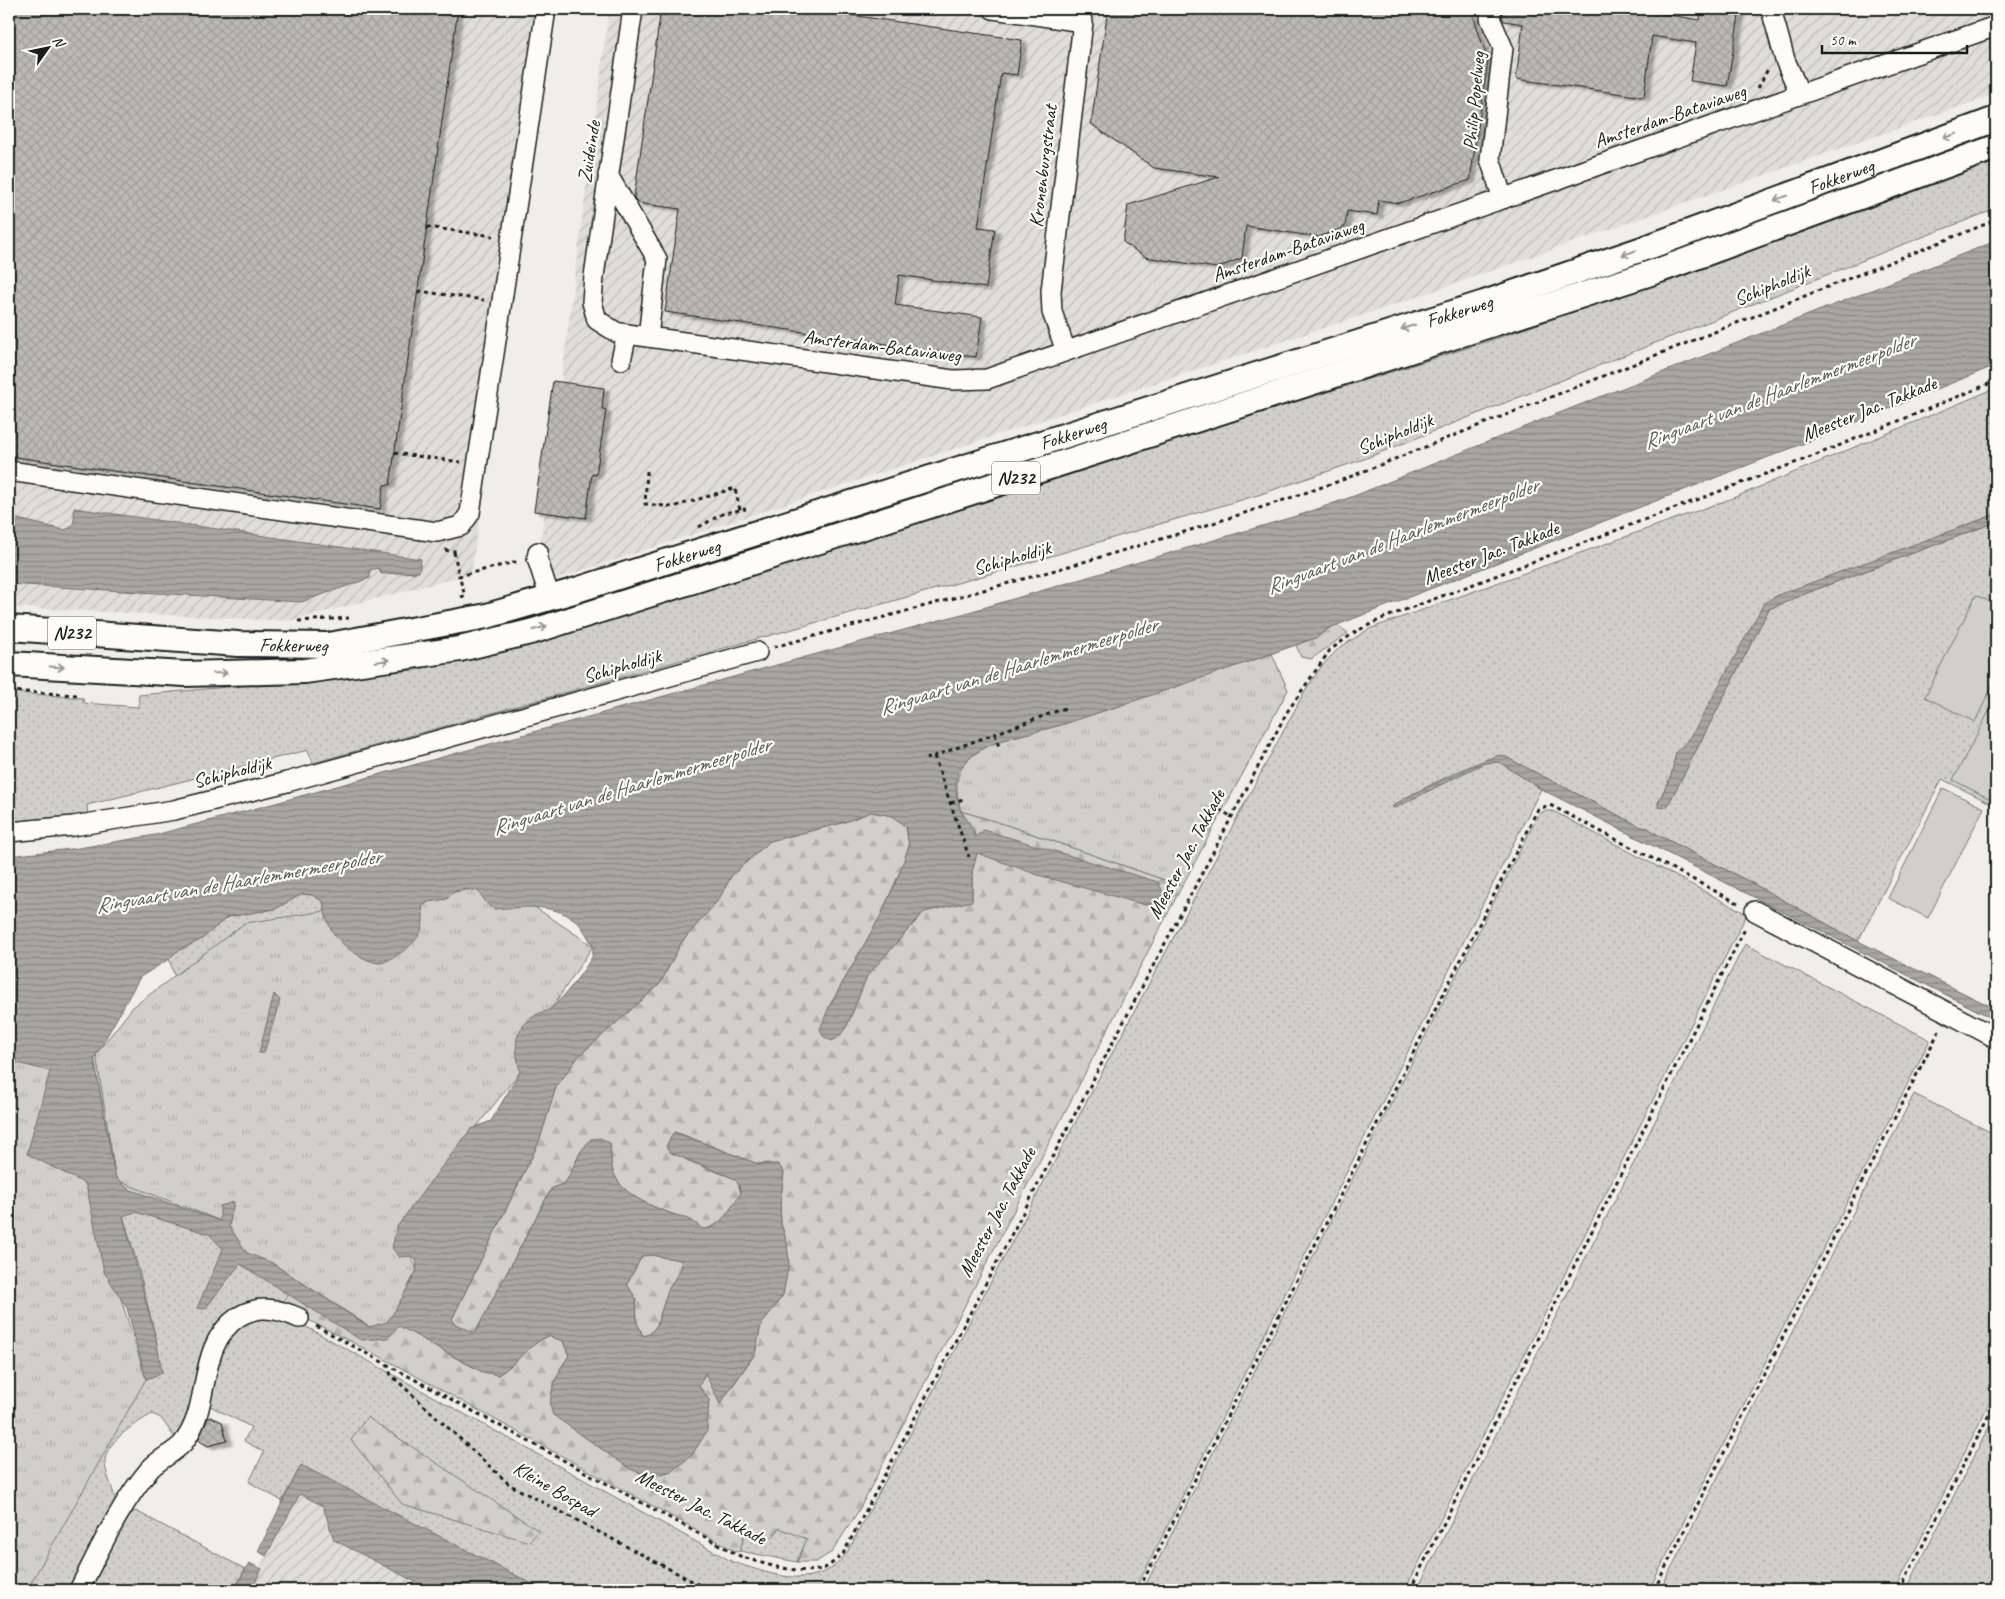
<svg xmlns="http://www.w3.org/2000/svg" width="2005" height="1599" font-family="Caveat,sans-serif">
<style>
.industrial{fill:url(#industrial-furrows)}
.grass{fill:url(#grass-dots);stroke:#767674}
.forest{fill:url(#forest-firs);stroke:#767674}
.park{fill:url(#park-tufts);stroke:#767674}
.pitch{fill:#d0cfcc;stroke:#767674}
.water{fill:url(#water-rules);stroke:#706f6d;fill-rule:evenodd}
.building{fill:url(#building-cross-hatch);stroke:#1c1c1c;filter:url(#shadow)}
.lines{fill:none;stroke-linecap:round;stroke-linejoin:round}
.minor-casing{stroke:#1c1c1c;stroke-width:22}
.major-casing{stroke:#1c1c1c;stroke-width:28}
.path{stroke:#1c1c1c;stroke-width:3;stroke-dasharray:4 4;stroke-linecap:butt}
.minor{stroke:#fdfcf7;stroke-width:19}
.major{stroke:#fdfcf7;stroke-width:24}
.oneway{stroke:#989794}
.labels{text-anchor:middle;dominant-baseline:central;stroke-width:4.5;stroke-linejoin:round;paint-order:stroke}
.shield{fill:#fdfcf7;stroke:#605f5e;stroke-width:1}
.shield-label{font-size:19px;font-weight:bold;fill:#1c1c1c}
.street-label{font-size:20px;fill:#1c1c1c;stroke:#fdfcf7}
.water-label{font-size:21px;font-style:italic;fill:#5b5b59;stroke:#fdfcf7}
</style>
<defs>
<pattern id="industrial-furrows" width="10" height="10" patternUnits="userSpaceOnUse" patternTransform="scale(1.25)"><rect width="10" height="10" fill="#e0deda"/><path d="M-1 1l2-2M0 10L10 0M9 11l2-2" fill="none" stroke="#c0beba"/></pattern>
<pattern id="grass-dots" width="8" height="8" patternUnits="userSpaceOnUse" patternTransform="scale(1.25)"><rect width="8" height="8" fill="#d0cfcc"/><path d="M2 2h.1M6 6h.1" fill="none" stroke="#b2b1af" stroke-width="1.8" stroke-linecap="round"/></pattern>
<pattern id="forest-firs" width="22" height="20" patternUnits="userSpaceOnUse" patternTransform="scale(1.25)"><rect width="22" height="20" fill="#d0cfcc"/><path d="M5 1l3.5 6h-7zM16 11l3.5 6h-7z" fill="#b2b1af"/></pattern>
<pattern id="park-tufts" width="24" height="20" patternUnits="userSpaceOnUse" patternTransform="scale(1.25)"><rect width="24" height="20" fill="#d0cfcc"/><path d="M3 7l-1-3M5 7V3M7 7l1-3M15 17l-1-3M17 17v-4M19 17l1-3" fill="none" stroke="#b2b1af"/></pattern>
<pattern id="water-rules" width="6" height="5" patternUnits="userSpaceOnUse" patternTransform="scale(1.25)"><rect width="6" height="5" fill="#a8a7a3"/><path d="M0 2.5h6" fill="none" stroke="#888784"/></pattern>
<pattern id="building-cross-hatch" width="8" height="8" patternUnits="userSpaceOnUse" patternTransform="scale(1.25)"><rect width="8" height="8" fill="#bbbab6"/><path d="M0 0l8 8M0 8l8-8" fill="none" stroke="#a09f9c"/></pattern>
<filter id="shadow"><feDropShadow dx="5.5" dy="3" stdDeviation="1" flood-color="#0004"/></filter>
</defs>
<rect width="100%" height="100%" fill="#f0eeea"/>
<filter id="ink" filterUnits="userSpaceOnUse"><feTurbulence type="fractalNoise" baseFrequency=".02" numOctaves="2"/><feDisplacementMap in="SourceGraphic" scale="10" xChannelSelector="R" yChannelSelector="G"/><feConvolveMatrix kernelMatrix="1 2 1 2 8 2 1 2 1" color-interpolation-filters="sRGB"/></filter>
<g filter="url(#ink)">
<g class="industrial">
<path d="M 9,9 L 556,9 L 471,574 L 289,621 L 9,607 Z"/>
<path d="M 609,9 L 1996,9 L 1996,94 L 1388,307 L 535,586 Z"/>
<path d="M 303,1489 L 493,1590 L 247,1590 Z"/>
</g>
<g class="grass">
<path d="M 1996,158 L 1996,209 L 1899,246 L 1364,459 L 1258,495 L 1004,570 L 313,763 L 308,750 L 87,805 L 88,816 L 9,822 L 9,692 L 83,698 L 84,703 L 138,707 L 139,695 L 415,670 L 525,645 L 1486,342 L 1764,246 Z"/>
<path d="M 1996,388 L 1996,514 L 1769,600 L 1691,737 L 1678,750 L 1671,776 L 1658,803 L 1668,805 L 1769,609 L 1812,591 L 1996,522 L 1996,806 L 1942,779 L 1858,941 L 1748,881 L 1658,835 L 1648,828 L 1641,827 L 1503,756 C 1488,754 1408,795 1393,806 L 1484,763 L 1499,762 L 1541,789 L 1138,1584 L 1144,1588 L 1538,815 L 1544,811 L 1553,811 L 1747,914 L 1405,1590 L 1033,1590 L 1021,1584 L 1017,1590 L 544,1590 L 301,1466 L 282,1501 L 249,1482 L 264,1452 L 244,1441 L 251,1427 L 212,1407 L 205,1400 L 223,1338 L 253,1315 L 294,1320 L 733,1562 C 765,1572 800,1587 832,1568 C 838,1564 843,1557 848,1551 L 1255,784 L 1306,689 L 1321,667 L 1339,648 L 1369,629 L 1733,498 Z"/>
<path d="M 302,894 L 312,895 L 324,902 L 313,1259 L 281,1306 L 238,1309 L 186,1424 L 175,1438 L 161,1418 L 152,1414 C 136,1423 102,1443 105,1465 C 107,1478 114,1490 116,1503 L 70,1590 L 23,1590 L 119,1408 L 146,1379 L 162,1373 L 156,1339 L 139,1270 L 120,1205 L 94,1059 L 96,1054 L 111,1061 L 179,990 L 169,959 L 176,952 L 202,939 L 227,917 L 275,909 Z"/>
<path d="M 1745,944 L 1930,1040 L 1649,1590 L 1417,1590 Z"/>
<path d="M 1914,1094 L 1996,1135 L 1996,1390 L 1895,1590 L 1660,1590 Z"/>
<path d="M 1996,1413 L 1996,1590 L 1906,1590 Z"/>
<path d="M 136,1511 L 245,1569 L 234,1590 L 86,1590 L 126,1514 Z"/>
<path d="M 779,1527 L 807,1539 L 797,1562 L 740,1551 L 744,1535 L 773,1537 Z"/>
</g>
<g class="forest">
<path d="M 1337,625 L 1348,633 L 1311,659 L 1301,657 L 1296,645 L 1318,637 L 1327,629 Z"/>
<path d="M 961,811 L 1004,824 L 1182,886 L 859,1510 L 832,1552 L 816,1562 L 797,1562 L 807,1539 L 779,1528 L 773,1537 L 744,1535 L 740,1551 L 737,1552 L 381,1357 L 281,1306 L 298,1273 L 387,1322 C 398,1323 408,1330 418,1336 C 443,1350 469,1369 498,1375 C 518,1362 527,1346 548,1336 L 563,1341 L 569,1356 L 559,1370 L 707,1413 L 709,1400 L 699,1386 L 706,1372 L 720,1404 L 755,1354 L 761,1325 L 783,1295 L 787,1243 L 781,1224 L 780,1205 L 784,1172 L 769,1163 L 758,1164 L 681,1134 L 674,1132 L 666,1146 L 688,1161 L 733,1178 L 738,1183 L 741,1193 C 731,1207 721,1229 702,1229 C 695,1221 685,1218 675,1215 C 654,1207 624,1197 614,1174 C 610,1166 611,1152 610,1143 L 581,1151 L 566,1182 L 551,1189 L 475,1333 L 453,1323 L 452,1319 L 539,1142 L 556,1087 L 579,1056 L 660,984 L 681,943 L 719,899 L 732,875 L 770,841 L 842,823 L 871,812 L 893,816 L 906,827 L 909,846 L 899,874 L 881,915 L 829,1007 L 847,1026 L 867,976 L 924,912 L 972,900 L 972,872 L 977,853 L 974,829 Z"/>
<path d="M 651,1255 L 681,1260 L 682,1267 L 668,1290 L 657,1325 L 650,1334 L 643,1336 L 637,1323 L 636,1299 L 627,1284 L 642,1256 Z"/>
<path d="M 367,1417 L 539,1531 L 529,1542 L 402,1504 L 351,1440 Z"/>
</g>
<g class="park">
<path d="M 1272,654 L 1288,690 L 1182,886 L 1004,824 L 961,811 C 956,791 953,775 969,759 C 994,735 1036,734 1067,723 C 1135,700 1204,676 1272,654 Z"/>
<path d="M 474,889 L 533,906 L 593,946 L 551,1009 L 520,1072 L 397,1227 L 417,1270 L 386,1329 L 370,1327 L 272,1263 L 246,1253 L 221,1221 L 116,1180 L 96,1054 L 133,1007 L 245,923 Z"/>
<path d="M 9,1056 L 50,1071 L 146,1379 L 27,1590 L 9,1590 Z"/>
</g>
<g class="pitch">
<path d="M 1976,595 L 1996,605 L 1996,678 L 1975,722 L 1925,697 Z"/>
<path d="M 1996,698 L 1996,802 L 1953,780 Z"/>
<path d="M 1943,788 L 1984,808 L 1928,918 L 1888,898 Z"/>
</g>
<g class="water">
<path d="M 1996,241 L 1996,365 L 1820,437 L 1327,629 L 1318,637 C 1235,667 1151,696 1067,723 C 1040,732 1010,735 984,748 C 975,752 964,762 959,770 C 953,781 957,800 961,811 C 965,821 973,826 975,837 L 984,830 L 1158,882 L 1164,894 L 1158,904 L 1145,905 L 1038,875 L 977,853 L 972,872 L 972,901 L 924,912 L 867,976 L 847,1026 L 839,1037 L 832,1041 L 823,1036 L 820,1029 L 829,1007 L 881,915 L 899,874 L 909,846 L 906,827 L 893,816 L 871,812 L 842,823 L 770,841 L 732,875 L 719,899 L 681,943 L 660,984 L 579,1056 L 556,1087 L 539,1142 L 452,1319 L 453,1323 L 475,1333 L 551,1189 L 566,1182 L 581,1151 L 591,1139 L 600,1138 L 610,1143 C 611,1152 610,1166 614,1174 C 624,1197 654,1207 675,1215 C 685,1218 695,1221 702,1229 C 721,1229 731,1207 741,1193 L 738,1183 L 733,1178 L 671,1153 L 666,1147 L 674,1132 L 758,1164 L 778,1164 L 784,1172 L 780,1205 L 781,1224 L 787,1243 L 789,1263 L 783,1295 L 761,1325 L 755,1353 L 720,1404 L 705,1373 L 699,1386 L 709,1400 L 707,1431 L 692,1455 L 672,1471 L 651,1477 L 630,1469 L 553,1415 C 545,1397 558,1372 569,1356 L 563,1341 L 548,1336 C 528,1345 518,1363 498,1375 L 482,1372 L 399,1326 L 388,1338 L 361,1340 L 240,1264 L 205,1309 L 197,1308 L 223,1249 L 209,1234 L 135,1212 L 123,1216 L 156,1339 L 162,1373 L 146,1379 L 127,1308 L 104,1272 L 86,1184 L 27,1154 L 50,1071 L 9,1061 L 9,856 L 79,848 L 155,835 L 250,810 L 962,614 L 1303,514 L 1354,496 L 1549,417 ZM 465,889 L 478,891 L 489,906 L 494,909 C 521,907 552,903 575,920 C 583,926 588,938 593,946 C 593,950 593,954 592,957 C 587,967 559,1004 550,1009 C 546,1012 540,1012 536,1015 C 511,1031 515,1046 520,1072 L 491,1121 L 471,1129 L 415,1202 L 397,1227 L 392,1248 L 400,1257 L 411,1256 L 416,1260 L 417,1270 L 396,1309 L 387,1322 L 369,1327 L 272,1263 L 247,1253 L 229,1226 L 234,1202 L 220,1206 L 220,1221 L 128,1189 L 115,1176 L 94,1059 L 140,977 L 169,959 L 176,952 L 202,939 L 227,917 L 275,909 L 302,894 L 312,895 L 324,902 C 325,927 338,944 360,956 C 365,959 372,962 378,963 C 385,963 390,959 396,956 C 416,943 427,932 422,907 L 428,902 L 447,899 L 454,892 ZM 651,1255 L 681,1260 L 682,1267 L 668,1290 L 657,1325 L 650,1334 L 643,1336 L 637,1323 L 636,1299 L 627,1284 L 642,1256 Z"/>
<path d="M 74,508 L 421,559 L 419,572 L 381,574 L 379,568 L 370,570 L 370,578 L 301,602 L 9,584 L 9,517 L 64,530 C 76,527 74,519 74,508 Z"/>
<path d="M 1996,514 L 1996,522 L 1812,591 L 1769,609 L 1668,805 L 1664,808 L 1658,807 L 1658,803 L 1671,776 L 1676,752 L 1691,737 L 1764,603 L 1778,595 Z"/>
<path d="M 1499,755 L 1504,756 L 1641,827 L 1648,828 L 1658,835 L 1748,881 L 1858,941 L 1996,1009 L 1996,1020 L 1541,789 L 1499,762 L 1484,763 L 1395,808 L 1392,807 L 1405,798 L 1483,761 Z"/>
<path d="M 274,994 L 280,1000 L 264,1053 L 259,1053 Z"/>
<path d="M 301,1465 L 544,1590 L 431,1590 L 334,1540 L 323,1506 L 300,1494 L 266,1556 L 258,1551 Z"/>
<path d="M 249,1563 L 262,1569 L 251,1590 L 234,1590 Z"/>
</g>
<g class="building">
<path d="M 9,9 L 458,9 L 390,485 L 384,485 L 380,509 L 9,456 Z"/>
<path d="M 661,9 L 809,9 L 1022,40 L 1017,75 L 1001,73 L 978,227 L 995,229 L 986,288 L 899,275 L 895,305 L 982,317 L 976,357 L 665,312 L 680,209 L 637,203 L 634,197 Z"/>
<path d="M 1108,9 L 1471,9 L 1488,61 L 1470,180 L 1399,203 L 1379,200 L 1377,215 L 1347,211 L 1345,227 L 1318,237 L 1246,226 L 1242,258 L 1217,268 L 1145,257 L 1123,242 L 1128,205 L 1219,177 L 1154,168 L 1091,124 Z"/>
<path d="M 1503,9 L 1651,9 L 1651,12 L 1700,20 L 1701,9 L 1740,10 L 1727,86 L 1690,81 L 1696,43 L 1652,36 L 1644,97 L 1516,79 L 1523,24 L 1504,21 L 1502,17 Z"/>
<path d="M 553,381 L 604,388 L 602,409 L 606,410 L 596,475 L 592,474 L 586,518 L 534,511 Z"/>
<path d="M 211,1417 L 222,1422 L 227,1441 L 208,1446 L 198,1440 L 208,1418 Z"/>
</g>
<g class="lines">
<g class="minor-casing">
<g id="minor">
<path d="M 633,9 L 594,276 L 592,302 L 597,320 L 616,332 L 627,334 L 953,380 L 987,379 L 1996,26"/>
<path d="M 993,9 L 1083,22 L 1051,291 L 1052,312 L 1066,351"/>
<path d="M 1492,9 L 1490,18 L 1503,48 L 1490,159 L 1503,199"/>
<path d="M 1771,9 L 1785,60 L 1800,94"/>
<path d="M 608,175 L 657,259 L 648,337"/>
<path d="M 621,360 L 627,334"/>
<path d="M 9,471 L 437,532 L 461,526 L 470,513 L 546,9"/>
<path d="M 538,552 L 537,558 L 550,598"/>
<path d="M 9,832 L 73,826 L 174,810 L 287,782 L 757,652"/>
<path d="M 1755,911 L 1996,1038"/>
<path d="M 79,1590 C 100,1549 120,1504 150,1469 C 159,1459 174,1453 183,1443 C 213,1405 195,1347 238,1317 C 258,1304 279,1309 299,1318"/>
</g>
</g>
<g class="major-casing">
<g id="major">
<path id="s1" d="M 9,628 L 238,644 L 329,645 L 487,616 L 570,592 L 1484,303 L 1651,246 L 1996,119"/>
<path d="M 9,664 L 185,674 L 305,671 L 460,649 L 534,631 L 845,533 L 1660,270 L 1996,147"/>
</g>
</g>
<g class="path">
<path d="M 1758,88 L 1768,69"/>
<path d="M 427,227 L 493,236"/>
<path d="M 418,291 L 484,300"/>
<path d="M 394,453 L 461,462"/>
<path d="M 647,471 L 645,504 L 673,507 L 735,488 L 740,510"/>
<path d="M 699,527 L 724,513 L 746,509"/>
<path d="M 445,550 L 454,552 L 454,547"/>
<path d="M 454,552 L 459,576"/>
<path d="M 461,597 L 465,596 L 459,576 L 519,561"/>
<path d="M 298,621 L 349,618"/>
<path d="M 774,647 C 964,595 1156,546 1342,480 L 1996,220"/>
<path d="M 9,691 L 79,695"/>
<path d="M 995,734 L 999,747"/>
<path d="M 934,756 L 969,857"/>
<path d="M 926,759 L 1068,707"/>
<path d="M 951,803 L 963,799"/>
<path d="M 1212,805 L 1232,817"/>
<path d="M 316,1326 L 740,1556 C 763,1564 801,1576 825,1568 C 831,1565 838,1558 843,1554 L 1287,712 L 1330,650 L 1355,632 L 1381,619 L 1816,455 L 1996,381"/>
<path d="M 387,1364 L 391,1375 L 510,1485 L 709,1590"/>
<path d="M 1143,1581 L 1538,809 L 1550,805 L 1738,903"/>
<path d="M 1410,1590 L 1746,927"/>
<path d="M 1654,1590 L 1940,1029"/>
<path d="M 1900,1590 L 1996,1401"/>
</g>
<use href="#minor" class="minor"/>
<use href="#major" class="major"/>
</g>
<defs><path id="oneway-shaft" d="M-6 0H5M1.5-3L5.5 0L1.5 3" fill="none" stroke-width="1.6" stroke-linecap="round" stroke-linejoin="round" transform="scale(1.25)"/></defs>
<g class="oneway">
<use href="#oneway-shaft" transform="translate(1950 136) rotate(160)"/>
<use href="#oneway-shaft" transform="translate(1781 198) rotate(160)"/>
<use href="#oneway-shaft" transform="translate(1629 253) rotate(161)"/>
<use href="#oneway-shaft" transform="translate(1408 327) rotate(162)"/>
<use href="#oneway-shaft" transform="translate(540 628) rotate(-17)"/>
<use href="#oneway-shaft" transform="translate(382 661) rotate(-7)"/>
<use href="#oneway-shaft" transform="translate(57 667) rotate(4)"/>
<use href="#oneway-shaft" transform="translate(220 673) rotate(-1)"/>
</g>
</g>
<g class="labels">
<g class="shield">
<rect x="992" y="461.5" width="48" height="33" rx="4"/>
<rect x="48" y="616.5" width="48" height="33" rx="4"/>
</g>
<g class="shield-label">
<text x="1016" y="478">N232</text>
<text x="72" y="633">N232</text>
</g>
<g class="street-label">
<text transform="translate(1474 101) rotate(-85)">Philip Popelweg</text>
<text transform="translate(1670 116) rotate(-19)">Amsterdam-Bataviaweg</text>
<text transform="translate(589 152) rotate(-81)">Zuideinde</text>
<text transform="translate(1043 166) rotate(-83)">Kronenburgstraat</text>
<text stroke="none"><textPath href="#s1" startOffset="1905">Fokkerweg</textPath></text>
<text transform="translate(1288 250) rotate(-19)">Amsterdam-Bataviaweg</text>
<text transform="translate(1772 285) rotate(-22)">Schipholdijk</text>
<text stroke="none"><textPath href="#s1" startOffset="1500">Fokkerweg</textPath></text>
<text transform="translate(882 346) rotate(7)">Amsterdam-Bataviaweg</text>
<text transform="translate(1869 409) rotate(-22)">Meester Jac. Takkade</text>
<text stroke="none"><textPath href="#s1" startOffset="1095">Fokkerweg</textPath></text>
<text transform="translate(1395 434) rotate(-22)">Schipholdijk</text>
<text transform="translate(1491 553) rotate(-21)">Meester Jac. Takkade</text>
<text stroke="none"><textPath href="#s1" startOffset="690">Fokkerweg</textPath></text>
<text transform="translate(1012 558) rotate(-16)">Schipholdijk</text>
<text stroke="none"><textPath href="#s1" startOffset="285">Fokkerweg</textPath></text>
<text transform="translate(622 666) rotate(-16)">Schipholdijk</text>
<text transform="translate(232 772) rotate(-14)">Schipholdijk</text>
<text transform="translate(1186 854) rotate(-62)">Meester Jac. Takkade</text>
<text transform="translate(997 1212) rotate(-62)">Meester Jac. Takkade</text>
<text transform="translate(555 1489) rotate(30)">Kleine Bospad</text>
<text transform="translate(701 1507) rotate(27)">Meester Jac. Takkade</text>
</g>
<g class="water-label">
<text transform="translate(1779 391) rotate(-21)">Ringvaart van de Haarlemmermeerpolder</text>
<text transform="translate(1402 536) rotate(-21)">Ringvaart van de Haarlemmermeerpolder</text>
<text transform="translate(1018 666) rotate(-17)">Ringvaart van de Haarlemmermeerpolder</text>
<text transform="translate(631 786) rotate(-17)">Ringvaart van de Haarlemmermeerpolder</text>
<text transform="translate(238 881) rotate(-10)">Ringvaart van de Haarlemmermeerpolder</text>
</g>
</g>
<rect width="2005" height="1599" fill="none" stroke="#fdfcf7" stroke-width="30"/>
<rect x="15" y="15" width="1975" height="1569" fill="none" stroke="#1c1c1c" stroke-width="2" filter="url(#ink)"/>
<g transform="translate(48 48) rotate(57)" stroke="#fdfcf7" stroke-width="4" paint-order="stroke">
<path d="M0-4L9 19L0 12L-9 19Z" fill="#1c1c1c"/>
<text y="-8" font-size="14" font-weight="bold" text-anchor="middle" fill="#1c1c1c">N</text>
</g>
<path d="M1822 45v8h145v-8" fill="none" stroke="#1c1c1c" stroke-width="2.5"/>
<text x="1830" y="45" font-size="15" fill="#1c1c1c" stroke="#fdfcf7" stroke-width="4" paint-order="stroke">50 m</text>
</svg>
